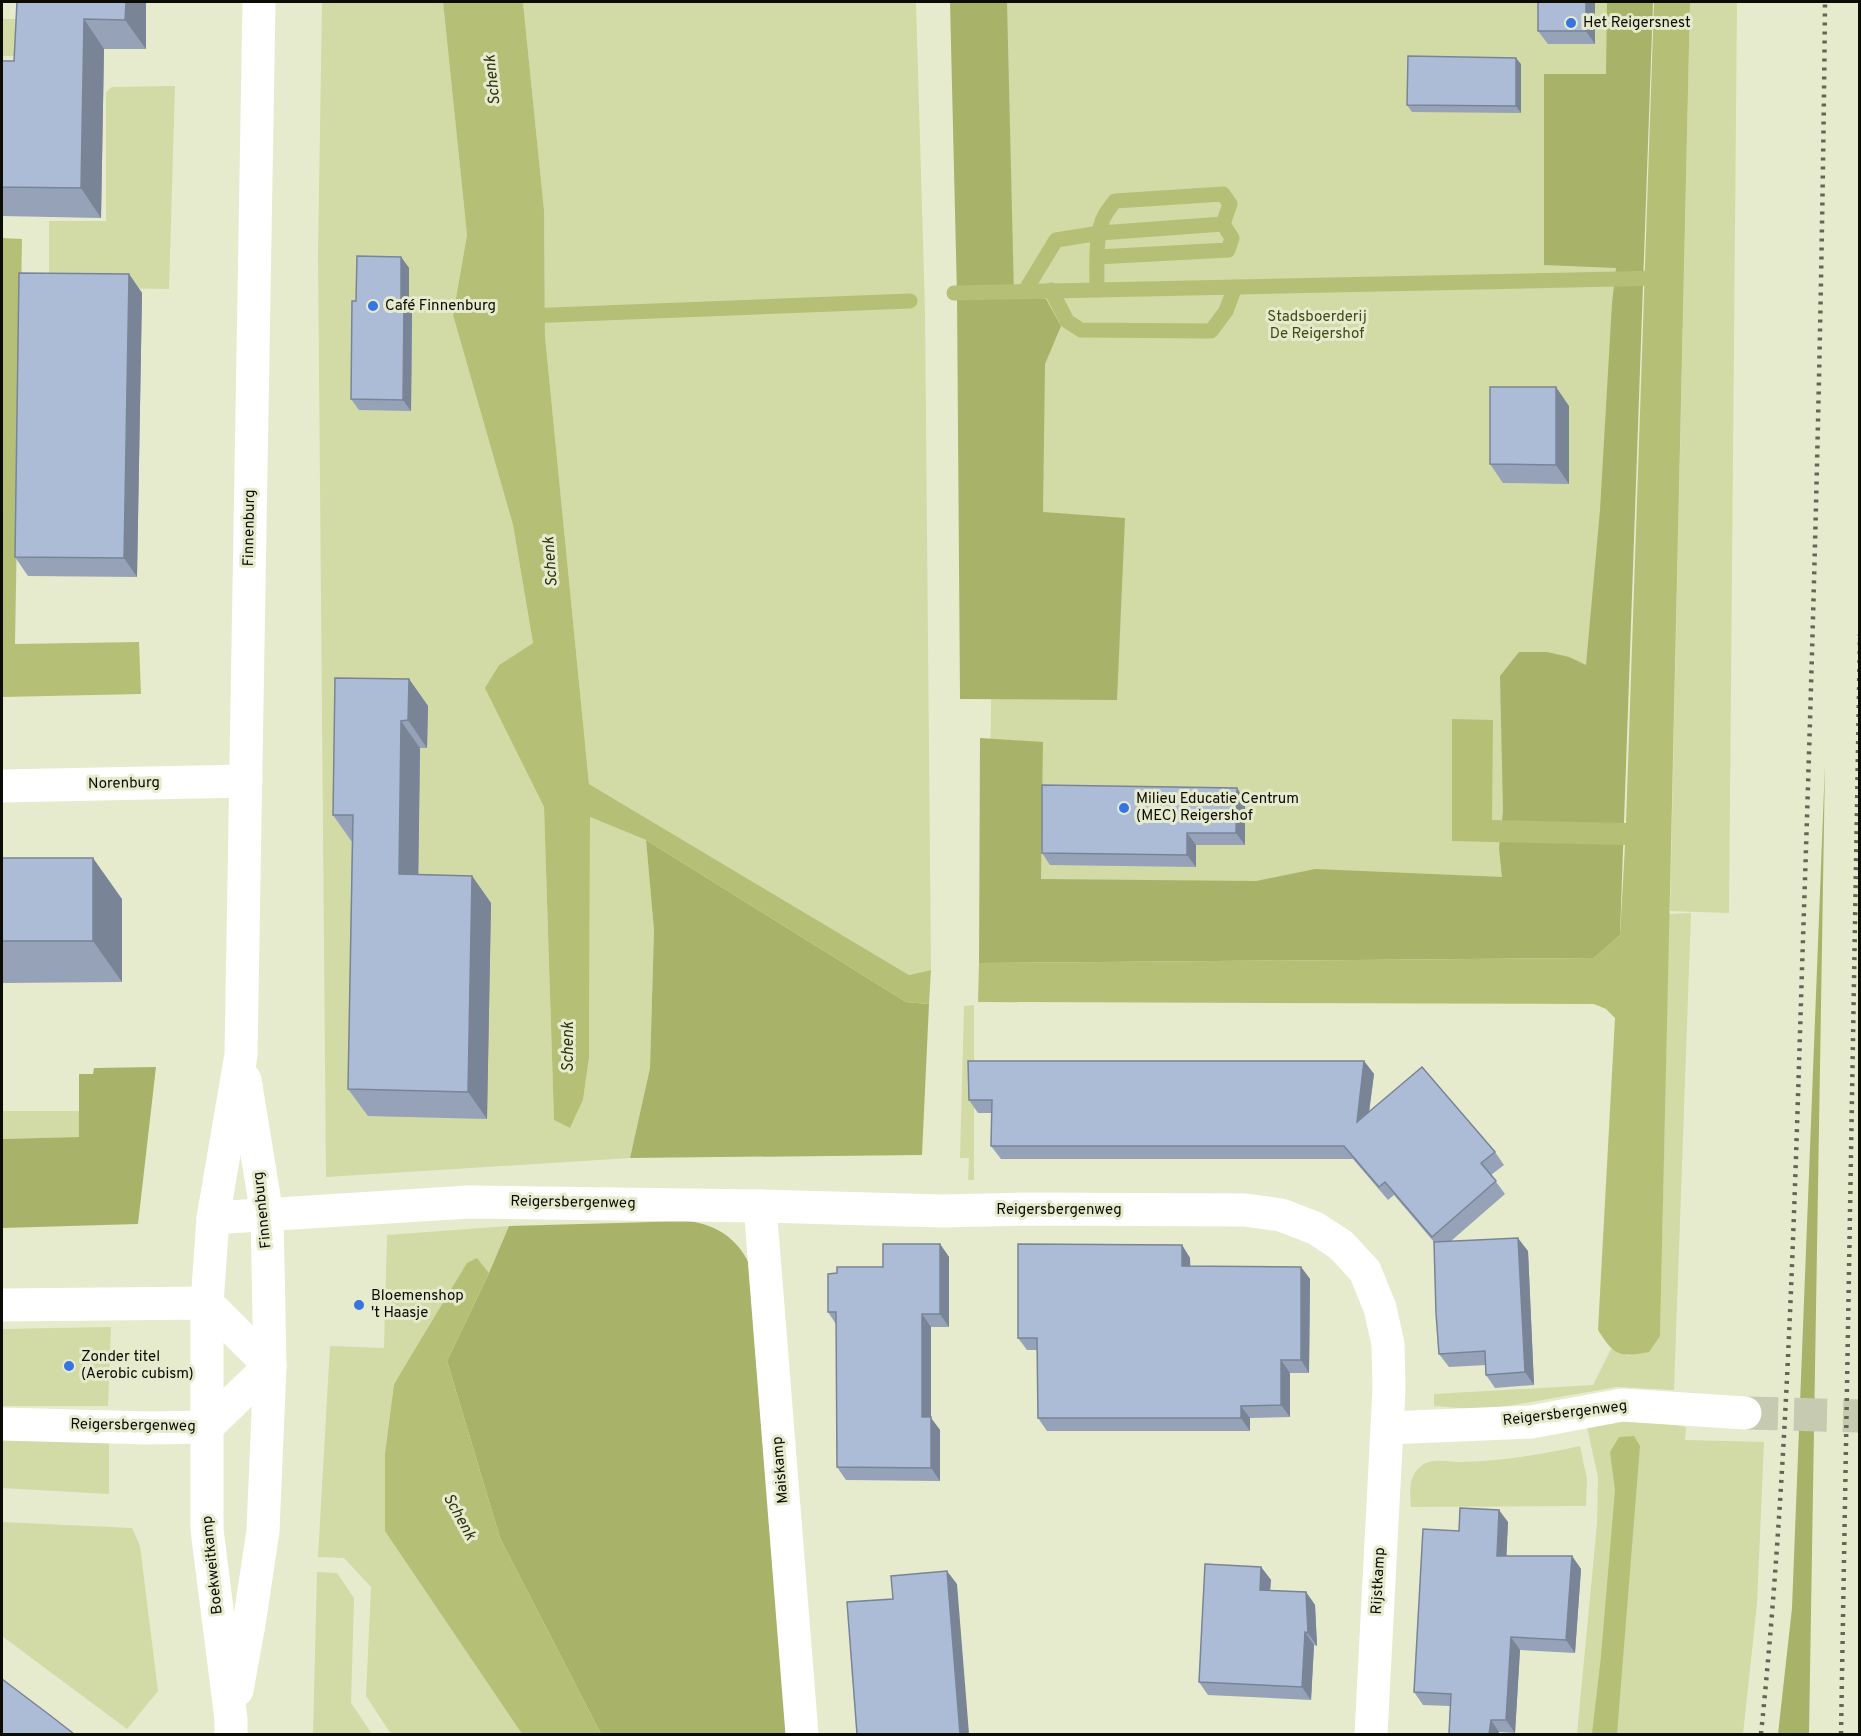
<svg xmlns="http://www.w3.org/2000/svg" width="1861" height="1736" font-family="Overpass,sans-serif">
<style>
.green{fill:#d2daa6}
.forest{fill:#a8b369}
.water{fill:#b5c076}
.lines{fill:none;stroke-linecap:round;stroke-linejoin:round}
.stream{stroke:#b5c076;stroke-width:15}
.minor-tunnel{stroke:#c5cab0;stroke-width:33;stroke-dasharray:33 16;stroke-linecap:butt}
.minor{stroke:#fff;stroke-width:33}
.tertiary{stroke:#fff;stroke-width:33}
.rail{stroke:#636655;stroke-width:4.5;stroke-dasharray:3 6;stroke-linecap:butt}
.wall{fill:#95a2b8}
.shaded-wall{fill:#798496}
.building{fill:#adbcd6;stroke:#798496;stroke-width:1.5}
.poi-dot{fill:#3674e2;stroke:#e6ebce;stroke-width:2}
.labels{text-anchor:middle;dominant-baseline:central;stroke-width:6;stroke-linejoin:round;paint-order:stroke}
.poi-label{font-size:15px;fill:#0b0c04;stroke:#e6ebce;text-anchor:start}
.park-label{font-size:15px;fill:#444a13;stroke:#e6ebce}
.street-label{font-size:15px;fill:#0b0c04;stroke:#e6ebce}
.water-label{font-size:16px;font-style:italic;fill:#2e3211;stroke:#e6ebce}
</style>
<rect width="100%" height="100%" fill="#e6ebce"/>
<g class="green">
<path d="M 322,2 L 443,2 L 467,235 L 453,315 L 513,525 L 533,643 L 499,665 L 486,688 L 544,807 L 554,1120 L 570,1128 L 583,1100 L 589,1058 L 590,817 L 646,840 L 654,930 L 650,1068 L 630,1158 L 326,1177 L 318,254 Z"/>
<path d="M 523,2 L 916,2 L 925,311 L 931,970 L 909,975 L 589,784 L 545,336 L 544,210 Z"/>
<path d="M 980,2 L 1653,2 L 1617,933 L 987,958 L 996,400 Z"/>
<path d="M 1690,2 L 1737,2 L 1729,913 L 1670,911 Z"/>
<path d="M 2,19 L 35,19 L 33,56 L 2,56 Z"/>
<path d="M 175,86 L 169,289 L 49,287 L 49,221 L 106,221 L 106,92 L 112,87 Z"/>
<path d="M 1691,913 L 1674,1390 L 1617,1387 L 1508,1406 L 1472,1409 L 1434,1406 L 1434,1394 L 1593,1385 L 1611,1349 L 1629,1356 L 1660,1336 L 1669,914 Z"/>
<path d="M 974,1005 L 974,1180 L 968,1180 L 969,1158 L 960,1158 L 964,1006 Z"/>
<path d="M 2,1111 L 79,1111 L 79,1137 L 2,1139 Z"/>
<path d="M 509,1226 L 489,1273 L 477,1258 L 394,1383 L 385,1453 L 385,1530 L 522,1734 L 391,1734 L 366,1696 L 371,1587 L 344,1558 L 318,1557 L 330,1346 L 384,1348 L 387,1235 Z"/>
<path d="M 111,1327 L 108,1406 L 2,1406 L 2,1329 Z"/>
<path d="M 1614,1421 L 1656,1421 L 1686,1427 L 1685,1440 L 1764,1442 L 1757,1604 L 1743,1734 L 1577,1734 L 1597,1524 L 1598,1477 L 1587,1427 Z"/>
<path d="M 2,1439 L 109,1440 L 109,1494 L 2,1488 Z"/>
<path d="M 1580,1446 L 1587,1479 L 1586,1506 L 1411,1507 C 1410,1493 1408,1478 1419,1468 C 1430,1457 1445,1462 1459,1462 C 1500,1461 1540,1455 1580,1446 Z"/>
<path d="M 2,1522 L 132,1528 L 140,1546 L 158,1691 L 127,1729 L 2,1636 Z"/>
<path d="M 317,1572 L 337,1573 L 354,1598 L 351,1703 L 372,1734 L 313,1734 Z"/>
</g>
<g class="forest">
<path d="M 950,2 L 1007,2 L 1014,295 L 1046,299 L 1061,326 L 1045,364 L 1043,512 L 1125,518 L 1117,700 L 960,699 L 957,296 Z"/>
<path d="M 1607,2 L 1653,2 L 1620,935 L 1594,958 L 979,963 L 980,738 L 1043,742 L 1041,879 L 1256,881 L 1315,869 L 1502,877 L 1499,848 L 1503,811 L 1500,676 L 1519,652 L 1547,652 L 1569,657 L 1586,665 L 1600,510 L 1612,303 L 1616,268 L 1544,265 L 1544,74 L 1606,74 Z"/>
<path d="M 1825,764 L 1809,1734 L 1778,1734 L 1792,1608 Z"/>
<path d="M 646,840 L 906,1002 L 929,1004 L 922,1155 L 630,1158 L 650,1068 L 654,930 Z"/>
<path d="M 156,1067 L 138,1224 L 2,1228 L 2,1139 L 79,1137 L 79,1074 L 93,1074 L 94,1068 Z"/>
<path d="M 688,1221 C 718,1225 738,1239 751,1267 L 788,1734 L 601,1734 L 500,1538 L 447,1361 L 489,1273 L 509,1226 Z"/>
</g>
<g class="water">
<path d="M 443,2 L 523,2 L 544,210 L 545,336 L 589,784 L 909,975 L 931,970 L 929,1004 L 906,1002 L 646,840 L 590,817 L 589,1058 L 583,1100 L 570,1128 L 554,1120 L 544,807 L 485,688 L 499,665 L 533,643 L 513,525 L 453,315 L 467,235 Z"/>
<path d="M 1654,2 L 1690,2 L 1660,1336 L 1649,1352 C 1618,1358 1614,1355 1598,1330 L 1615,1018 L 1606,1009 L 1594,1004 L 978,1002 L 979,963 L 1594,958 L 1620,935 L 1625,845 L 1452,841 L 1452,719 L 1493,720 L 1492,820 L 1626,823 Z"/>
<path d="M 2,238 L 22,239 L 15,644 L 139,642 L 141,694 L 2,697 Z"/>
<path d="M 477,1258 L 489,1273 L 447,1361 L 500,1538 L 601,1734 L 522,1734 L 385,1531 L 385,1453 L 394,1384 L 467,1263 Z"/>
<path d="M 1634,1436 L 1640,1446 L 1617,1734 L 1592,1734 L 1601,1656 L 1615,1490 L 1610,1452 L 1619,1437 Z"/>
</g>
<g class="lines">
<g class="stream">
<path d="M 1097,257 L 1228,250 L 1232,238 L 1223,224"/>
<path d="M 1051,290 L 1067,321 L 1081,330 L 1211,331 L 1226,311 L 1235,287"/>
<path d="M 1025,291 L 1056,240 L 1100,233 L 1223,224 L 1230,204 L 1223,194 L 1115,201 C 1111,206 1107,211 1104,217 C 1095,233 1097,270 1097,290"/>
<path d="M 954,293 L 1665,278"/>
<path d="M 526,316 L 910,301"/>
</g>
<path class="minor-tunnel" d="M 1745,1413 L 1860,1416"/>
<g class="minor">
<path d="M 2,786 L 246,781"/>
<path d="M 760,1206 L 802,1734"/>
<path d="M 213,1218 L 468,1202 L 760,1206 L 942,1211 L 1031,1209 L 1245,1210 L 1281,1215 L 1315,1228 L 1341,1245 L 1365,1271 L 1380,1308 L 1388,1344 L 1389,1389 L 1371,1734"/>
<path d="M 1387,1428 L 1531,1422 L 1622,1405 L 1745,1413"/>
</g>
<g class="tertiary">
<path d="M 2,1305 L 207,1303 L 270,1366"/>
<path d="M 2,1424 L 149,1428 L 207,1427 L 270,1366"/>
<path d="M 237,1690 L 249,1624 L 263,1531 L 270,1366 L 267,1215 L 245,1080"/>
<path d="M 231,1734 L 231,1719 L 207,1530 L 207,1303 L 213,1218 L 241,1055 L 259,2"/>
</g>
<g class="rail">
<path d="M 1761,1734 C 1787,1480 1794,1224 1802,969 C 1813,646 1822,324 1825,2"/>
<path d="M 1841,1734 L 1860,634"/>
</g>
</g>
<g class="wall">
<path d="M 17,2 L 146,2 L 146,49 L 104,49 L 101,218 L 2,216 L 2,61 L 14,61 Z"/>
<path d="M 1595,2 L 1595,44 L 1548,44 L 1538,31 Z"/>
<path d="M 1521,64 L 1521,113 L 1412,112 L 1407,105 Z"/>
<path d="M 401,257 L 409,268 L 409,309 L 412,313 L 411,411 L 359,410 L 351,399 L 356,301 Z"/>
<path d="M 129,274 L 142,293 L 137,577 L 28,576 L 15,557 Z"/>
<path d="M 1569,406 L 1569,484 L 1503,483 L 1490,464 Z"/>
<path d="M 409,679 L 428,706 L 427,748 L 420,748 L 418,874 L 472,876 L 491,903 L 487,1119 L 368,1116 L 348,1089 L 352,842 L 333,815 Z"/>
<path d="M 1245,800 L 1245,845 L 1196,845 L 1196,867 L 1050,865 L 1042,853 Z"/>
<path d="M 2,858 L 122,899 L 122,982 L 2,983 Z"/>
<path d="M 1364,1061 L 1374,1074 L 1369,1112 L 1495,1152 L 1504,1165 L 1491,1175 L 1505,1194 L 1451,1241 L 1528,1251 L 1534,1385 L 1495,1388 L 1486,1375 L 1486,1365 L 1449,1367 L 1439,1354 L 1434,1242 L 1394,1195 L 1388,1200 L 1353,1159 L 1001,1159 L 991,1146 L 992,1113 L 978,1113 L 969,1100 Z"/>
<path d="M 940,1244 L 949,1257 L 949,1327 L 931,1327 L 931,1418 L 940,1430 L 940,1481 L 846,1480 L 837,1467 L 836,1324 L 828,1312 L 837,1273 L 883,1267 Z"/>
<path d="M 1182,1245 L 1190,1258 L 1190,1266 L 1301,1267 L 1310,1279 L 1309,1373 L 1290,1373 L 1290,1417 L 1250,1418 L 1250,1431 L 1047,1431 L 1038,1418 L 1037,1350 L 1027,1350 L 1018,1338 Z"/>
<path d="M 1508,1522 L 1506,1556 L 1572,1556 L 1581,1569 L 1575,1653 L 1520,1650 L 1515,1733 L 1499,1732 L 1499,1734 L 1449,1734 L 1450,1706 L 1423,1705 L 1414,1692 L 1459,1531 Z"/>
<path d="M 1261,1567 L 1271,1580 L 1270,1590 L 1306,1592 L 1315,1605 L 1317,1646 L 1314,1645 L 1311,1700 L 1208,1695 L 1199,1682 Z"/>
</g>
<g class="shaded-wall">
<path d="M 126,2 L 146,2 L 146,49 L 125,20 Z"/>
<path d="M 1586,2 L 1595,2 L 1595,44 L 1586,31 Z"/>
<path d="M 84,19 L 104,49 L 101,218 L 81,188 Z"/>
<path d="M 1516,58 L 1521,64 L 1521,113 L 1516,106 Z"/>
<path d="M 401,257 L 409,268 L 409,309 L 412,313 L 411,411 L 403,400 L 401,302 Z"/>
<path d="M 129,274 L 142,293 L 137,577 L 124,558 Z"/>
<path d="M 1556,387 L 1569,406 L 1569,484 L 1556,465 Z"/>
<path d="M 409,679 L 428,706 L 427,748 L 408,720 Z"/>
<path d="M 401,721 L 420,748 L 418,901 L 399,874 Z"/>
<path d="M 1237,788 L 1245,800 L 1245,845 L 1236,833 Z"/>
<path d="M 1187,833 L 1196,845 L 1196,867 L 1187,855 Z"/>
<path d="M 93,858 L 122,899 L 122,982 L 93,941 Z"/>
<path d="M 472,876 L 491,903 L 487,1119 L 468,1092 Z"/>
<path d="M 1364,1061 L 1374,1074 L 1366,1135 L 1357,1122 Z"/>
<path d="M 1518,1238 L 1528,1251 L 1534,1385 L 1525,1372 Z"/>
<path d="M 940,1244 L 949,1257 L 949,1327 L 940,1314 Z"/>
<path d="M 1182,1245 L 1190,1258 L 1191,1279 L 1182,1266 Z"/>
<path d="M 1301,1267 L 1310,1279 L 1309,1373 L 1301,1360 Z"/>
<path d="M 922,1314 L 931,1327 L 931,1418 L 940,1430 L 940,1481 L 931,1468 L 922,1417 Z"/>
<path d="M 1281,1360 L 1290,1373 L 1290,1417 L 1281,1405 Z"/>
<path d="M 1241,1406 L 1250,1418 L 1250,1431 L 1241,1418 Z"/>
<path d="M 1499,1510 L 1508,1522 L 1506,1568 L 1497,1556 Z"/>
<path d="M 1572,1556 L 1581,1569 L 1575,1653 L 1566,1640 Z"/>
<path d="M 1261,1567 L 1271,1580 L 1269,1603 L 1260,1590 Z"/>
<path d="M 947,1571 L 957,1584 L 969,1734 L 960,1734 Z"/>
<path d="M 1306,1592 L 1315,1605 L 1317,1646 L 1308,1633 Z"/>
<path d="M 1305,1632 L 1314,1645 L 1311,1700 L 1302,1687 Z"/>
<path d="M 1511,1637 L 1520,1650 L 1515,1733 L 1506,1720 Z"/>
<path d="M 1491,1720 L 1499,1732 L 1499,1734 L 1489,1734 Z"/>
</g>
<g class="building">
<path d="M 17,2 L 126,2 L 125,20 L 84,19 L 81,188 L 2,187 L 2,61 L 14,61 Z"/>
<rect x="1538" y="2" width="48" height="29"/>
<path d="M 1408,56 L 1516,58 L 1516,106 L 1407,105 Z"/>
<path d="M 357,256 L 401,257 L 401,302 L 404,302 L 403,400 L 351,399 L 352,301 L 356,301 Z"/>
<path d="M 19,273 L 129,274 L 124,558 L 15,557 Z"/>
<path d="M 1490,387 L 1556,387 L 1556,465 L 1490,464 Z"/>
<path d="M 335,678 L 409,679 L 408,720 L 401,721 L 399,874 L 472,876 L 468,1092 L 348,1089 L 353,815 L 333,815 Z"/>
<path d="M 1042,785 L 1237,788 L 1236,833 L 1187,833 L 1187,855 L 1042,853 Z"/>
<rect x="2" y="858" width="91" height="83"/>
<path d="M 968,1061 L 1364,1061 L 1357,1122 L 1422,1067 L 1495,1152 L 1481,1163 L 1496,1181 L 1432,1237 L 1385,1182 L 1379,1187 L 1344,1146 L 991,1146 L 992,1100 L 969,1100 Z"/>
<path d="M 1518,1238 L 1525,1372 L 1486,1375 L 1485,1351 L 1439,1354 L 1436,1313 L 1434,1242 Z"/>
<path d="M 883,1244 L 940,1244 L 940,1314 L 922,1314 L 922,1417 L 931,1417 L 931,1468 L 837,1467 L 836,1312 L 828,1312 L 828,1274 L 837,1273 L 837,1267 L 883,1267 Z"/>
<path d="M 1018,1244 L 1182,1245 L 1182,1266 L 1301,1267 L 1301,1360 L 1281,1360 L 1281,1405 L 1241,1406 L 1241,1418 L 1038,1418 L 1037,1338 L 1018,1338 Z"/>
<path d="M 1460,1508 L 1499,1510 L 1497,1556 L 1572,1556 L 1566,1640 L 1511,1637 L 1506,1720 L 1491,1720 L 1489,1734 L 1449,1734 L 1451,1694 L 1414,1692 L 1423,1529 L 1459,1531 Z"/>
<path d="M 1205,1564 L 1261,1567 L 1260,1590 L 1306,1592 L 1308,1633 L 1305,1632 L 1302,1687 L 1199,1682 Z"/>
<path d="M 947,1571 L 960,1734 L 857,1734 L 847,1602 L 893,1599 L 891,1576 Z"/>
<path d="M 2,1679 L 51,1716 L 74,1734 L 2,1734 Z"/>
</g>
<g class="poi-dot">
<circle cx="1571" cy="23" r="6"/>
<circle cx="373" cy="306" r="6"/>
<circle cx="1124" cy="808" r="6"/>
<circle cx="359" cy="1305" r="6"/>
<circle cx="69" cy="1366" r="6"/>
</g>
<g class="labels">
<g class="poi-label">
<text x="1583" y="23">Het Reigersnest</text>
<text x="385" y="306">Café Finnenburg</text>
<text x="1136" y="799">Milieu Educatie Centrum<tspan x="1136" dy="17">(MEC) Reigershof</tspan></text>
<text x="371" y="1296">Bloemenshop<tspan x="371" dy="17">'t Haasje</tspan></text>
<text x="81" y="1357">Zonder titel<tspan x="81" dy="17">(Aerobic cubism)</tspan></text>
</g>
<g class="park-label">
<text x="1317" y="317">Stadsboerderij<tspan x="1317" dy="17">De Reigershof</tspan></text>
</g>
<g class="street-label">
<text transform="translate(250 528) rotate(-89)">Finnenburg</text>
<text transform="translate(124 784) rotate(-1)">Norenburg</text>
<text transform="translate(573 1203) rotate(1)">Reigersbergenweg</text>
<text transform="translate(263 1210) rotate(-96)">Finnenburg</text>
<text x="1059" y="1210">Reigersbergenweg</text>
<text transform="translate(1565 1414) rotate(-7)">Reigersbergenweg</text>
<text transform="translate(133 1426) rotate(1)">Reigersbergenweg</text>
<text transform="translate(781 1470) rotate(-95)">Maiskamp</text>
<text transform="translate(213 1565) rotate(-96)">Boekweitkamp</text>
<text transform="translate(1379 1581) rotate(-87)">Rijstkamp</text>
</g>
<g class="water-label">
<text transform="translate(493 80) rotate(-96)">Schenk</text>
<text transform="translate(551 562) rotate(-94)">Schenk</text>
<text transform="translate(569 1047) rotate(-90)">Schenk</text>
<text transform="translate(459 1517) rotate(61)">Schenk</text>
</g>
</g>
<rect width="1861" height="1736" fill="none" stroke="#0b0c04" stroke-width="6"/>
</svg>
